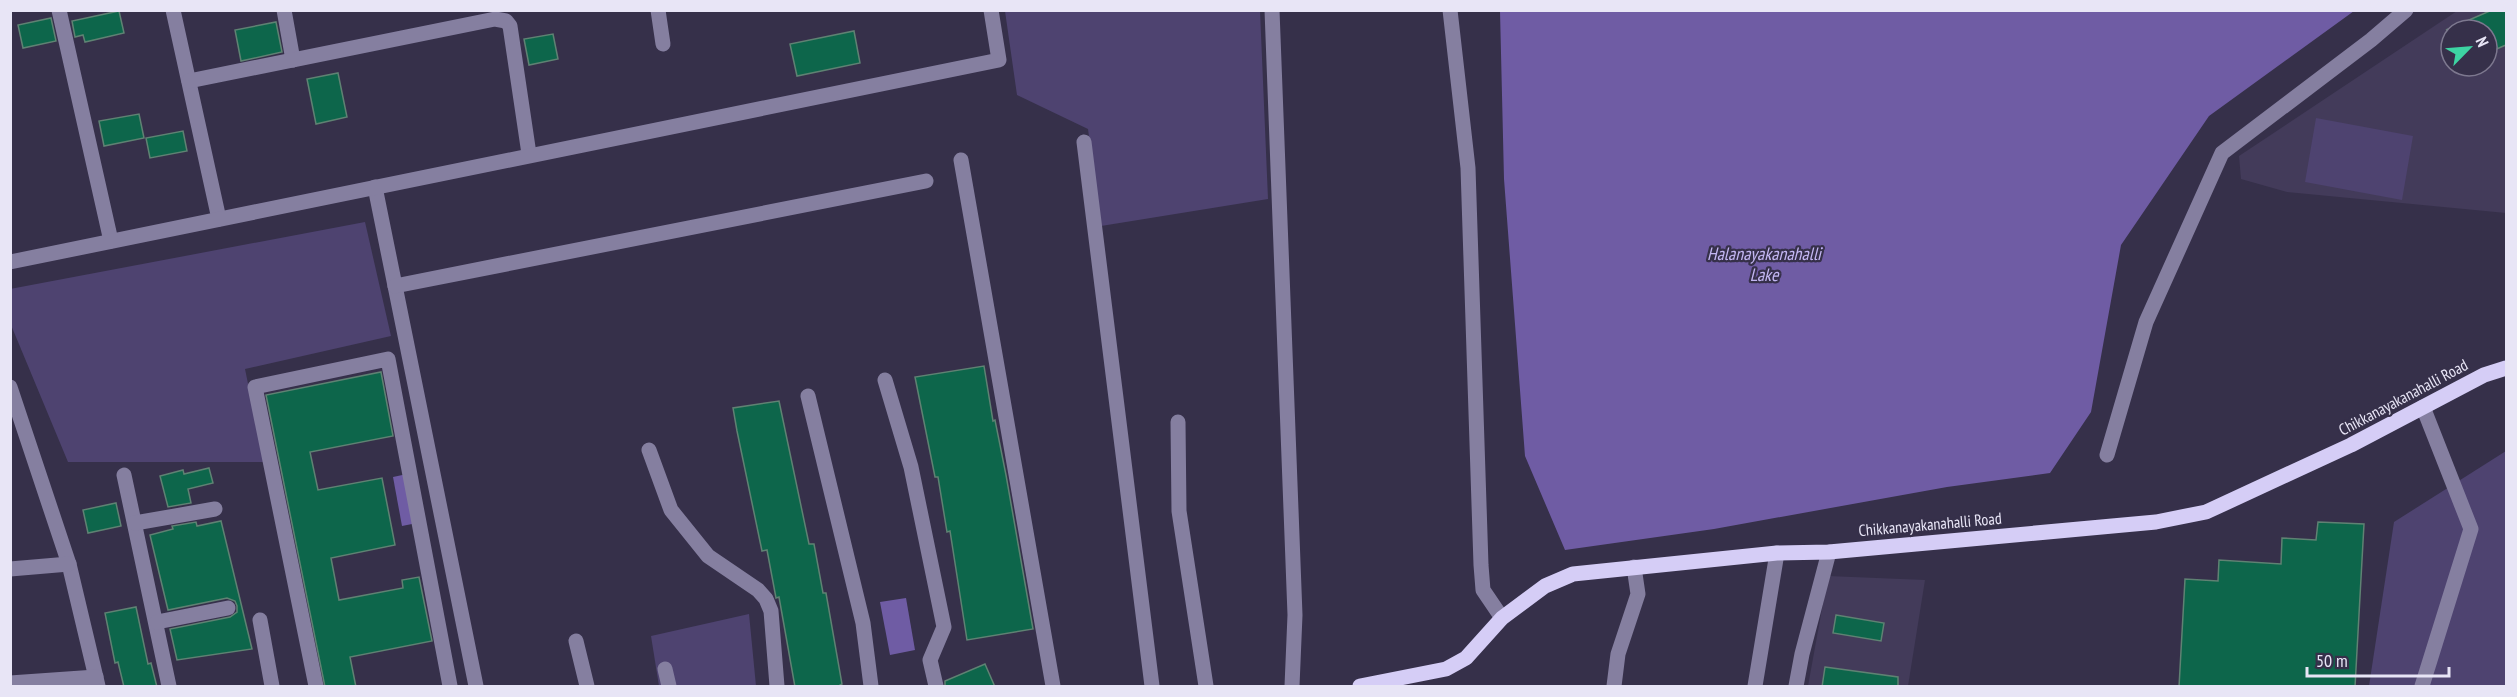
<svg xmlns="http://www.w3.org/2000/svg" width="2517" height="697" font-family="'PT Sans Narrow',sans-serif">
<style>
.built{fill:#433b5a;fill-rule:evenodd}
.green{fill:#4e4370}
.water{fill:#6f5ca4}
.building{fill:#0d664b;stroke:#5f8273;stroke-width:1.5}
.lines{fill:none;stroke-linecap:round;stroke-linejoin:round}
.minor{stroke:#857fa0;stroke-width:15}
.major{stroke:#d5cdf6;stroke-width:15}
.labels{text-anchor:middle;dominant-baseline:central;stroke-width:4.5;stroke-linejoin:round;paint-order:stroke}
.street-label{font-size:16px;fill:#e8e5f6;stroke:#36304a}
.water-label{font-size:18px;font-style:italic;fill:#c3b6f2;stroke:#36304a}
</style>
<rect width="100%" height="100%" fill="#36304a"/>
<g class="built">
<path d="M 2457,11 L 2506,11 L 2506,213 L 2287,192 L 2241,179 L 2239,156 ZM 2451,30 L 2487,30 L 2487,66 L 2451,66 Z"/>
<path d="M 1828,576 L 1925,580 L 1908,686 L 1808,686 Z"/>
</g>
<g class="green">
<path d="M 1005,11 L 1260,11 L 1268,199 L 1101,226 L 1088,129 L 1017,95 Z"/>
<path d="M 2316,118 L 2413,136 L 2402,200 L 2305,182 Z"/>
<path d="M 365,222 L 391,336 L 245,369 L 264,462 L 68,462 L 11,325 L 10,289 Z"/>
<path d="M 2506,451 L 2506,686 L 2369,686 L 2394,522 Z"/>
<path d="M 749,614 L 756,686 L 659,686 L 651,636 Z"/>
</g>
<g class="water">
<path d="M 1500,11 L 1500,10 L 2354,11 L 2209,116 L 2121,245 L 2091,412 L 2050,473 L 1947,487 L 1714,529 L 1565,550 L 1525,456 L 1504,179 Z"/>
<path d="M 407,474 L 417,523 L 402,526 L 393,477 Z"/>
<path d="M 906,598 L 915,650 L 890,655 L 880,602 Z"/>
</g>
<g class="building">
<path d="M 2492,10 L 2506,10 L 2506,45 L 2487,53 L 2487,30 L 2446,30 Z"/>
<path d="M 119,11 L 124,33 L 85,42 L 83,35 L 75,37 L 72,21 Z"/>
<path d="M 51,18 L 56,41 L 23,48 L 18,25 Z"/>
<path d="M 276,22 L 282,52 L 241,61 L 235,30 Z"/>
<path d="M 854,31 L 860,63 L 797,76 L 790,44 Z"/>
<path d="M 553,34 L 558,59 L 529,65 L 524,39 Z"/>
<path d="M 338,73 L 347,117 L 316,124 L 307,79 Z"/>
<path d="M 139,114 L 144,138 L 104,146 L 99,121 Z"/>
<path d="M 183,131 L 187,151 L 150,158 L 146,138 Z"/>
<path d="M 984,366 L 993,421 L 995,420 L 1006,475 L 1033,629 L 967,640 L 950,531 L 947,532 L 938,477 L 935,477 L 915,377 Z"/>
<path d="M 381,372 L 393,436 L 310,452 L 318,490 L 382,478 L 395,545 L 331,558 L 339,600 L 403,588 L 402,580 L 419,577 L 432,641 L 350,657 L 356,687 L 325,687 L 266,395 Z"/>
<path d="M 779,401 L 809,544 L 814,544 L 823,593 L 826,593 L 842,684 L 837,687 L 795,687 L 779,597 L 776,598 L 767,550 L 762,551 L 737,431 L 733,408 Z"/>
<path d="M 209,468 L 213,483 L 188,489 L 191,503 L 168,507 L 160,476 L 183,470 L 184,474 Z"/>
<path d="M 116,503 L 121,526 L 88,533 L 83,510 Z"/>
<path d="M 221,521 L 252,649 L 177,660 L 170,629 L 230,617 L 237,612 L 237,606 L 235,601 L 227,598 L 168,610 L 150,535 L 173,529 L 172,526 L 196,522 L 197,526 Z"/>
<path d="M 2318,522 L 2364,524 L 2355,687 L 2179,687 L 2185,579 L 2218,581 L 2219,560 L 2281,564 L 2282,538 L 2316,540 Z"/>
<path d="M 136,607 L 148,664 L 151,663 L 157,687 L 124,687 L 118,662 L 115,663 L 105,613 Z"/>
<path d="M 1836,615 L 1884,623 L 1881,641 L 1833,633 Z"/>
<path d="M 985,664 L 995,687 L 945,687 L 945,681 Z"/>
<path d="M 1825,667 L 1898,677 L 1898,687 L 1822,687 Z"/>
</g>
<g class="lines">
<g class="minor">
<path d="M 59,10 L 111,241"/>
<path d="M 173,10 L 219,219"/>
<path d="M 284,10 L 293,60"/>
<path d="M 658,10 L 663,44"/>
<path d="M 1272,10 L 1295,615 L 1292,686"/>
<path d="M 1450,10 L 1468,168 L 1481,565 L 1483,590 L 1502,618"/>
<path d="M 189,81 L 495,19 L 506,21 L 510,26 L 529,154"/>
<path d="M 1084,142 L 1152,686"/>
<path d="M 961,160 L 1053,686"/>
<path d="M 375,187 L 476,686"/>
<path d="M 10,262 L 999,60 L 991,10"/>
<path d="M 395,286 L 926,181"/>
<path d="M 885,380 L 911,467 L 944,627 L 930,660 L 936,686"/>
<path d="M 10,387 L 69,564 L 98,686"/>
<path d="M 808,396 L 863,623 L 871,686"/>
<path d="M 1178,422 L 1179,511 L 1206,686"/>
<path d="M 649,450 L 671,510 L 708,556 L 758,590 L 766,599 L 771,611 L 777,686"/>
<path d="M 2107,455 L 2146,322 L 2222,153 L 2371,40 L 2406,10"/>
<path d="M 124,475 L 169,686"/>
<path d="M 135,523 L 215,509"/>
<path d="M 10,569 L 69,564"/>
<path d="M 260,620 L 272,686"/>
<path d="M 157,622 L 228,608"/>
<path d="M 576,641 L 587,686"/>
<path d="M 665,669 L 669,686"/>
<path d="M 10,683 L 96,677"/>
<path d="M 316,686 L 255,387 L 388,359 L 450,686"/>
<path d="M 1614,686 L 1618,654 L 1638,594 L 1634,567"/>
<path d="M 1755,686 L 1777,553"/>
<path d="M 1796,686 L 1802,654 L 1829,552"/>
<path d="M 2422,686 L 2471,529 L 2423,407"/>
</g>
<path class="major" d="M 1360,686 L 1446,669 L 1466,658 L 1502,618 L 1545,586 L 1573,574 L 1777,553 L 1829,552 L 2156,522 L 2206,512 L 2351,445 L 2484,375 L 2506,368"/>
</g>
<g class="labels">
<g class="street-label">
<text transform="translate(2403 397) rotate(-28)">Chikkanayakanahalli Road</text>
<text transform="translate(1930 524) rotate(-5)">Chikkanayakanahalli Road</text>
</g>
<g class="water-label">
<text x="1764" y="253">Halanayakanahalli<tspan x="1764" dy="21">Lake</tspan></text>
</g>
</g>
<rect width="2517" height="697" fill="none" stroke="#e8e5f6" stroke-width="24"/>
<g transform="translate(2469 48) rotate(65)"><circle r="28" fill="#36304a" stroke="#7d788f" stroke-width="1.5"/>
<path d="M0-4.5L10 22L0 15L-10 22Z" fill="#3dd4a3"/>
<text y="-9" font-size="16" font-weight="bold" text-anchor="middle" fill="#e8e5f6">N</text>
</g>
<path d="M2307 667v9h142v-9" fill="none" stroke="#e8e5f6" stroke-width="3"/>
<text x="2316" y="667" font-size="18" fill="#e8e5f6" stroke="#36304a" stroke-width="4.5" paint-order="stroke">50 m</text>
</svg>
